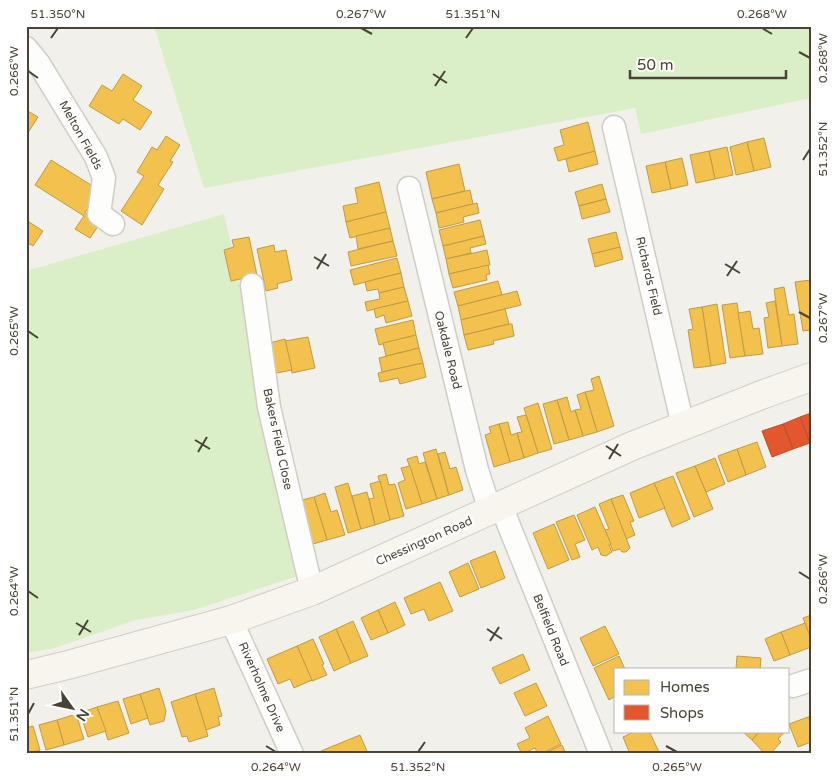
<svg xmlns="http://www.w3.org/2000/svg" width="837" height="780" font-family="'Varela Round',sans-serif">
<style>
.green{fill:#daefc7}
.homes{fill:#f2c14e;stroke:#bf9b46}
.shops{fill:#e4572e;stroke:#b55130}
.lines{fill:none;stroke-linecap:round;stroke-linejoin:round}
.street-casing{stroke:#d0cdc7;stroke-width:25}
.secondary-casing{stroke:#d1cec0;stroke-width:30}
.street{stroke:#fdfdfc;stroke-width:22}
.secondary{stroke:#f7f5ee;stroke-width:28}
.ticks{fill:none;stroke:#484334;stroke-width:2}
.labels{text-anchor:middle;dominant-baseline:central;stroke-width:5;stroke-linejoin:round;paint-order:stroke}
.street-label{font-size:12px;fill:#484334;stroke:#fff}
.neatline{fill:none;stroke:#484334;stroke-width:2}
.ticks-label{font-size:12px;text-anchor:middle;fill:#484334}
</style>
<rect width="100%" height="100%" fill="#f2f0ea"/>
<g class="green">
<path d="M 154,26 L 811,26 L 811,98 L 641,134 L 635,108 L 204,188 Z"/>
<path d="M 224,214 L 307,573 L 194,610 L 136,620 L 55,648 L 26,653 L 26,271 Z"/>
</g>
<g class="homes">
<path d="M 123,74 L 142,86 L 133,100 L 152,112 L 140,130 L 123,119 L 119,124 L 89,106 L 102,85 L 112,91 Z"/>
<path d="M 26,110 L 38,117 L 26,136 Z"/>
<path d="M 588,122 L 595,151 L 558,161 L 554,148 L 564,145 L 560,130 Z"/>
<path d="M 166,136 L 180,145 L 170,161 L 173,162 L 158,185 L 164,189 L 142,225 L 121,211 L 144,176 L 137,172 L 152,147 L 157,150 Z"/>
<path d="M 764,138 L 771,167 L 754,171 L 747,142 Z"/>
<path d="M 747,142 L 754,171 L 736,175 L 730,147 Z"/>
<path d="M 727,147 L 733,175 L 715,179 L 709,151 Z"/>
<path d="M 595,151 L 598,164 L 569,172 L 566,159 Z"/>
<path d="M 709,151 L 715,179 L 696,183 L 690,155 Z"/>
<path d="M 682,158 L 688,185 L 671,189 L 665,162 Z"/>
<path d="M 51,160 L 99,190 L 85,213 L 101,222 L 90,238 L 75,229 L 84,216 L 35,185 Z"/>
<path d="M 665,162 L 671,189 L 652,193 L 646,166 Z"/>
<path d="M 459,164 L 465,191 L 432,199 L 426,172 Z"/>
<path d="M 379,182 L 386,212 L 346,222 L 343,206 L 358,203 L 355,188 Z"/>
<path d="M 602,184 L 606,199 L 579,206 L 575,192 Z"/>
<path d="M 470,190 L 473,204 L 436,213 L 432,199 Z"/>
<path d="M 606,199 L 610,212 L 582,219 L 579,206 Z"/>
<path d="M 477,203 L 479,213 L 463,217 L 464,222 L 439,228 L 436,213 Z"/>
<path d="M 386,212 L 390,228 L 350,238 L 346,222 Z"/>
<path d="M 26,220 L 43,231 L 33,246 L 26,242 Z"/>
<path d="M 480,220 L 484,236 L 443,246 L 439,230 Z"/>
<path d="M 390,228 L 393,241 L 358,249 L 356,236 Z"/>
<path d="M 616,232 L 620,247 L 592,254 L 588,239 Z"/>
<path d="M 484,236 L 486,244 L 470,248 L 471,253 L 446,259 L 443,246 Z"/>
<path d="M 249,237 L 258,280 L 245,278 L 231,281 L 224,250 L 234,247 L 232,240 Z"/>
<path d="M 393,241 L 397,256 L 351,266 L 348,252 Z"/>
<path d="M 274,245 L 275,252 L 286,250 L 292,280 L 277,284 L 278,288 L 266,291 L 257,249 Z"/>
<path d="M 620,247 L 623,259 L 595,267 L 592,254 Z"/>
<path d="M 487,250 L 490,265 L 449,274 L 446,259 Z"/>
<path d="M 397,258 L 401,273 L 354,285 L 350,270 Z"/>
<path d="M 488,265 L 490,274 L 486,275 L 487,280 L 453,288 L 449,274 Z"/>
<path d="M 401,273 L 404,287 L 379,293 L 378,289 L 367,291 L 365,282 Z"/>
<path d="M 811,280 L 811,330 L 803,331 L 795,282 Z"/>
<path d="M 498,281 L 502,295 L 458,306 L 454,292 Z"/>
<path d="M 404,287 L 408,301 L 367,311 L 365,302 L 380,299 L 379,293 Z"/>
<path d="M 784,287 L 789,315 L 794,314 L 798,344 L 782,346 L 774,289 Z"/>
<path d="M 517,291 L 521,305 L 461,320 L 458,306 Z"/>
<path d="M 408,301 L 412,316 L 386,323 L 384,315 L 376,318 L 374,309 Z"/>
<path d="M 775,301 L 782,346 L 768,348 L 764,318 L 769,317 L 766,303 Z"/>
<path d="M 737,303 L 745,356 L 730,358 L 722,305 Z"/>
<path d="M 717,304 L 726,363 L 711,366 L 702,307 Z"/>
<path d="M 702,307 L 711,366 L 694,368 L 688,330 L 693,329 L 689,309 Z"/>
<path d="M 505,309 L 509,324 L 464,335 L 461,320 Z"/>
<path d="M 750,311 L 753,329 L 759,328 L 763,354 L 745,356 L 738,313 Z"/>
<path d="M 413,320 L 416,335 L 379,345 L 375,329 Z"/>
<path d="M 509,324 L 512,324 L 514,336 L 493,341 L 494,344 L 468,350 L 464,335 Z"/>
<path d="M 416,335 L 419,348 L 386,356 L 383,343 Z"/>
<path d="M 308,337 L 315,368 L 292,373 L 285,341 Z"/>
<path d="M 285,339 L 292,370 L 272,374 L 266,344 Z"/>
<path d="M 419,348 L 423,363 L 382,372 L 379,358 Z"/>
<path d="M 423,363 L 426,377 L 400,384 L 398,378 L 380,382 L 378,373 Z"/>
<path d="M 599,376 L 614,426 L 597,432 L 585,392 L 594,390 L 591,379 Z"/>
<path d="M 585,392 L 597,432 L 583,436 L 575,410 L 581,409 L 577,395 Z"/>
<path d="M 567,397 L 571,412 L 575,410 L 583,436 L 569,440 L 557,400 Z"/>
<path d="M 557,400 L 569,440 L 554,444 L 543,404 Z"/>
<path d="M 538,403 L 552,449 L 538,453 L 524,408 Z"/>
<path d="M 526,415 L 538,453 L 524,458 L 517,433 L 522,432 L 517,417 Z"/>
<path d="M 508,422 L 511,435 L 517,433 L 524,458 L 510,462 L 499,424 Z"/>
<path d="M 499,424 L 510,462 L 494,467 L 485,435 L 491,433 L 489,427 Z"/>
<path d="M 757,442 L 766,467 L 746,475 L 737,449 Z"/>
<path d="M 436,449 L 449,495 L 437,499 L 423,453 Z"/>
<path d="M 737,449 L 746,475 L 728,482 L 718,456 Z"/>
<path d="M 445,452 L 450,469 L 456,467 L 463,490 L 449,495 L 438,454 Z"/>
<path d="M 417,456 L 419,464 L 425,462 L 437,499 L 422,504 L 407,459 Z"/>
<path d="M 715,458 L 725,484 L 706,492 L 695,466 Z"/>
<path d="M 410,466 L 422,504 L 406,509 L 398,483 L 405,480 L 401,468 Z"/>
<path d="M 695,466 L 713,509 L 694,517 L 676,473 Z"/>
<path d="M 386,474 L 389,485 L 395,484 L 404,516 L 390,520 L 378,476 Z"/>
<path d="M 673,476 L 690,519 L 672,527 L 654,483 Z"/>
<path d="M 380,481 L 390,520 L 375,525 L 369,499 L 374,498 L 370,484 Z"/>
<path d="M 348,483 L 361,529 L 348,533 L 335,487 Z"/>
<path d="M 654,483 L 665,508 L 639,518 L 630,493 Z"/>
<path d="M 367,492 L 375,525 L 361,529 L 352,496 Z"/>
<path d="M 325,493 L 331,512 L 337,510 L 345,535 L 327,540 L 314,497 Z"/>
<path d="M 623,495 L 634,521 L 630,522 L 635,535 L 626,539 L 611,499 Z"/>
<path d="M 314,497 L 327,540 L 309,545 L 302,521 L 307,519 L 302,500 Z"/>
<path d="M 611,499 L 630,548 L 626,552 L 622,552 L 620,549 L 613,551 L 605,530 L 609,529 L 599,504 Z"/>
<path d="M 595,507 L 611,544 L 609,545 L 612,552 L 606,556 L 601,555 L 598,547 L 592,550 L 577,515 Z"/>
<path d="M 574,515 L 585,540 L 575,544 L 580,557 L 572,560 L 556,522 Z"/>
<path d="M 554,524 L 569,560 L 548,569 L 533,533 Z"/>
<path d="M 495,551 L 505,578 L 481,588 L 470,561 Z"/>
<path d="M 468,563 L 479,589 L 460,597 L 449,572 Z"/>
<path d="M 440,582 L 453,611 L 429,621 L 424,609 L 411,614 L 404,598 Z"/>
<path d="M 395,602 L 405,625 L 388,633 L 378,610 Z"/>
<path d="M 378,610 L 388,633 L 371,640 L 361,618 Z"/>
<path d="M 811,615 L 811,639 L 803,618 Z"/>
<path d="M 353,621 L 368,656 L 351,663 L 336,629 Z"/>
<path d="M 805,623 L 811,639 L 811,647 L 790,655 L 781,632 Z"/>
<path d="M 605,626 L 619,654 L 593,666 L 580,638 Z"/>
<path d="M 336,629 L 351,663 L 334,671 L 319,637 Z"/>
<path d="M 781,632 L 790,655 L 774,661 L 765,639 Z"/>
<path d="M 313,639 L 324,664 L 322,665 L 327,675 L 312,681 L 297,646 Z"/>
<path d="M 297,646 L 312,680 L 294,688 L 290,679 L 278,684 L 267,659 Z"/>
<path d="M 523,654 L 530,670 L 500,684 L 492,668 Z"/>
<path d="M 619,656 L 625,669 L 616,669 L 616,696 L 609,700 L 594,668 Z"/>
<path d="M 737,656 L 761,658 L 760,669 L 736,669 Z"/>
<path d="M 536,683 L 547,706 L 525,716 L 514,693 Z"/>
<path d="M 159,688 L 166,711 L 164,721 L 150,725 L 140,694 Z"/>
<path d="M 214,688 L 222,716 L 218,717 L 220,725 L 206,730 L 195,694 Z"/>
<path d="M 140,694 L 148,718 L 131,724 L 123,699 Z"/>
<path d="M 195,694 L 208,736 L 189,742 L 187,736 L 182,737 L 171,702 Z"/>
<path d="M 118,701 L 129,733 L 108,740 L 97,707 Z"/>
<path d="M 97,707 L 106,731 L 88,737 L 80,713 Z"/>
<path d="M 76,714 L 84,739 L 64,745 L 57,720 Z"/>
<path d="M 548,716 L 561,744 L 541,754 L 538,754 L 535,748 L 522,754 L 517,744 L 530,738 L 525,728 Z"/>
<path d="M 811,716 L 811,742 L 798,747 L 789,724 Z"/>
<path d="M 57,720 L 64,745 L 46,750 L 39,725 Z"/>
<path d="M 33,726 L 40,750 L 26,754 L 26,728 Z"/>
<path d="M 636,731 L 649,731 L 660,754 L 630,754 L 623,737 Z"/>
<path d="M 742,731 L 760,731 L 752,740 Z"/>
<path d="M 760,731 L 785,731 L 778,739 L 781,742 L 770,754 L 765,754 L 752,740 Z"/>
<path d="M 360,735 L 367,751 L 360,754 L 322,754 L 321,751 Z"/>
<path d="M 562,745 L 566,754 L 543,754 Z"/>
</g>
<g class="shops">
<path d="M 811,413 L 811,443 L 810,443 L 800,417 Z"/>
<path d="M 800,417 L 810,443 L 793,449 L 783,424 Z"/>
<path d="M 783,424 L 793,449 L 772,457 L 762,431 Z"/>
</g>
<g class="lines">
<g class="street-casing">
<g id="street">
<path d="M 26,48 L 39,64 L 96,157 L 104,178 L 99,214 L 113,224"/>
<path d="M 614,127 L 683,426"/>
<path d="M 409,188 L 477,470 L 490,510"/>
<path d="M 252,285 L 269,407 L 312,591"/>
<path d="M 501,506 L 601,754"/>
<path d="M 231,620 L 292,754"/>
<path d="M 793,686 L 811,680"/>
</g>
</g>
<g class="secondary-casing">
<path id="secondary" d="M 26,675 L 68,665 L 231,620 L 312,591 L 632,446 L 764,394 L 811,377"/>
</g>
<use href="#street" class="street"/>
<use href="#secondary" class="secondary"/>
</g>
<path class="ticks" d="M 361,28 L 372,34M 762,28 L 772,34M 51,38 L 58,28M 466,38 L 473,28M 799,52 L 810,58M 28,71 L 38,78M 433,74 L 447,83M 435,86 L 445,71M 803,160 L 810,149M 314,257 L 329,266M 725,264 L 740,273M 317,269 L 326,254M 727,276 L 737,261M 799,312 L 810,318M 28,331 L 38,338M 195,440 L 210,449M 606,446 L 621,456M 198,452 L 207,437M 609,459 L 618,444M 799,572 L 810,579M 28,591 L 38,598M 76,623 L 91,632M 487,629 L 502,639M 79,635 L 88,620M 490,641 L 499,627M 28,714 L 34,703M 266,746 L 276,752M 666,746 L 677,752M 418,752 L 425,742"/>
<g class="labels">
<g class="street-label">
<text transform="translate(81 135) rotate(61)">Melton Fields</text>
<text transform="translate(649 276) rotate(77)">Richards Field</text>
<text transform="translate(448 350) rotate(76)">Oakdale Road</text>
<text transform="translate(278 439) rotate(78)">Bakers Field Close</text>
<text transform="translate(424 541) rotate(-24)">Chessington Road</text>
<text transform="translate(551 630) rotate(68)">Belfield Road</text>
<text transform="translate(262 687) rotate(66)">Riverholme Drive</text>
</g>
</g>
<rect width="837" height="780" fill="none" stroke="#ffffff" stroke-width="55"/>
<rect x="614" y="668" width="175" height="65" fill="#ffffff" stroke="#b6b4ae"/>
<rect x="624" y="680" width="25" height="15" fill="#f2c14e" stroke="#b6b4ae"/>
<text x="660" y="692" font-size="15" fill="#484334">Homes</text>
<rect x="624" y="705" width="25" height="15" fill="#e4572e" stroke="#b6b4ae"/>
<text x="660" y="718" font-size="15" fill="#484334">Shops</text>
<g transform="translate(72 708) rotate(123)" stroke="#ffffff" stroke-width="4" paint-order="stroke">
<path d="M0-4L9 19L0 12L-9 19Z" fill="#484334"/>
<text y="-8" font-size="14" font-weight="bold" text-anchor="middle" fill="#484334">N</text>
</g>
<path d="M630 70v8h156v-8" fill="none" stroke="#484334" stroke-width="2.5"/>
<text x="637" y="70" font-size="15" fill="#484334" stroke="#ffffff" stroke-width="4" paint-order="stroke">50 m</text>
<rect x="28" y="28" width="782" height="724" class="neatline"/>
<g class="ticks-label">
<text x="58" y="18">51.350°N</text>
<text x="361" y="18">0.267°W</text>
<text x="473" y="18">51.351°N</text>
<text x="762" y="18">0.268°W</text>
<text transform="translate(823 58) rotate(-90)" y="4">0.268°W</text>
<text transform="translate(14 71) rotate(-90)" y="4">0.266°W</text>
<text transform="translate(823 149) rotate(-90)" y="4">51.352°N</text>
<text transform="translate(823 318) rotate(-90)" y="4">0.267°W</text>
<text transform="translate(14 331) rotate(-90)" y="4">0.265°W</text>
<text transform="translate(823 579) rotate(-90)" y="4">0.266°W</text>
<text transform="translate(14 591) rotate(-90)" y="4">0.264°W</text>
<text transform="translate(14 714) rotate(-90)" y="4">51.351°N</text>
<text x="276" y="771">0.264°W</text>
<text x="418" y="771">51.352°N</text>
<text x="677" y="771">0.265°W</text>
</g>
</svg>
